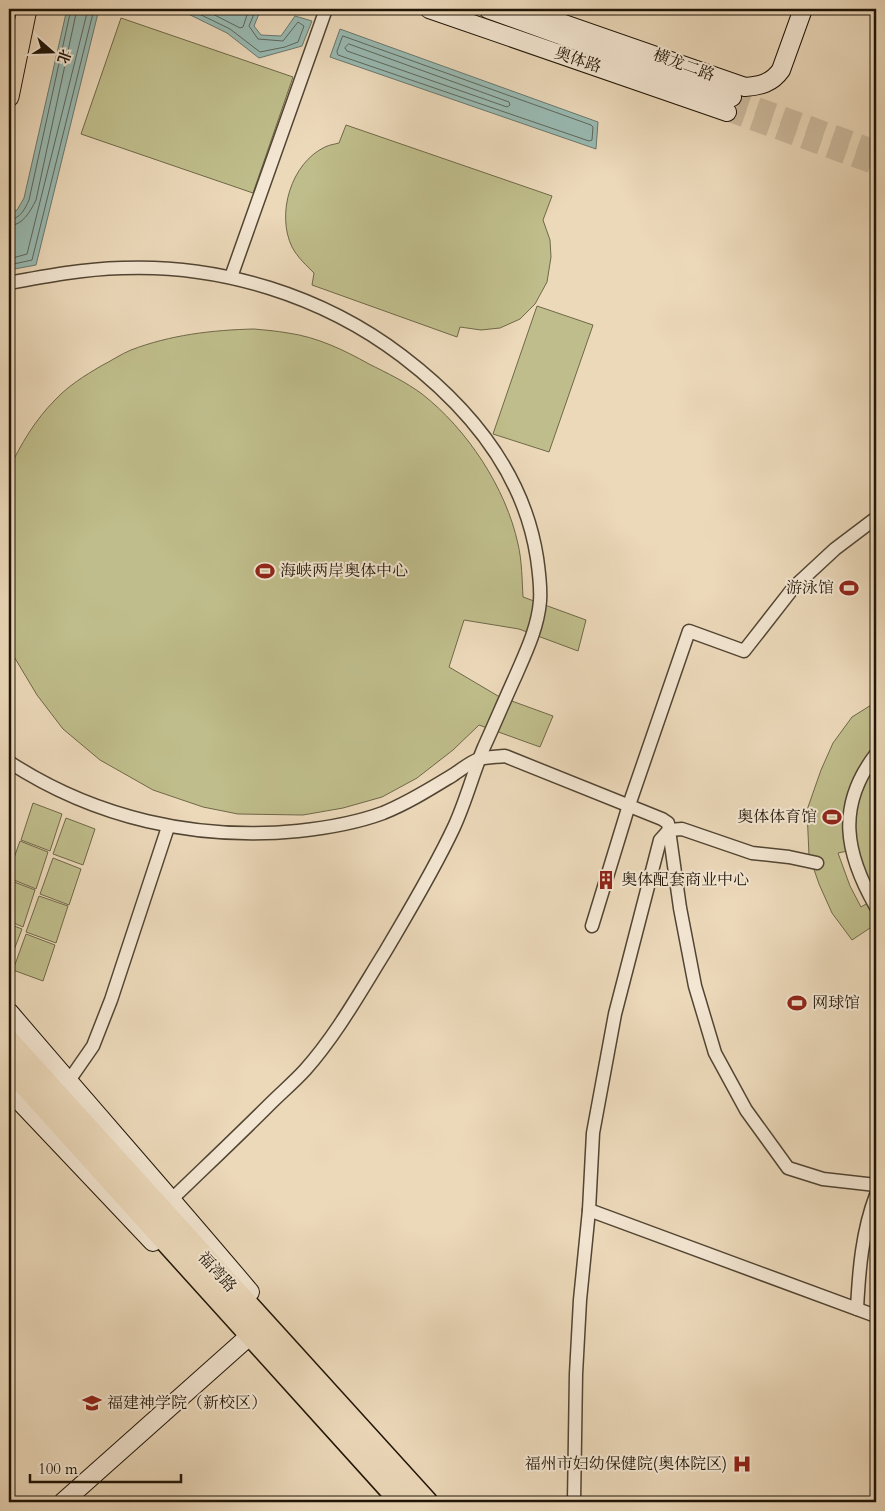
<svg xmlns="http://www.w3.org/2000/svg" width="885" height="1511" font-family="Cardo,'Noto Serif SC',serif">
<style>
.green{fill:#bfbd8b;stroke:#6f6848}
.water{fill:#99bab3;stroke:#68786e}
.lines{fill:none;stroke-linecap:round;stroke-linejoin:round}
.shore{stroke:#5c675c;stroke-width:1}
.secondary-tunnel{stroke:#cdbb9f;stroke-width:18;stroke-dasharray:18 9;stroke-linecap:butt}
.street-casing{stroke:#524533;stroke-width:15}
.secondary-casing{stroke:#1f1406;stroke-width:20}
.primary-casing{stroke:#1f1406;stroke-width:21}
.highway-casing{stroke:#1f1406;stroke-width:25}
.street{stroke:#f3e6d2;stroke-width:12}
.secondary{stroke:#f3e6d2;stroke-width:18}
.primary{stroke:#ecd9ba;stroke-width:19}
.highway{stroke:#ecd9ba;stroke-width:22}
.labels{text-anchor:middle;dominant-baseline:central;stroke-width:4;stroke-linejoin:round;paint-order:stroke}
.street-label{font-size:16px;fill:#1f1406;stroke:#f3e6d2}
.poi-label{font-size:16px;fill:#1f1406;stroke:#f3e6d2;text-anchor:start}
</style>
<rect width="100%" height="100%" fill="#ecd9ba"/>
<filter id="stains"><feTurbulence type="fractalNoise" baseFrequency=".004" numOctaves="4"/><feColorMatrix values="0 0 0 0 .2 0 0 0 0 .09 0 0 0 0 .02 0 0 0 .5 -.17"/></filter>
<radialGradient id="worn" r=".72"><stop offset=".6" stop-color="#630" stop-opacity="0"/><stop offset="1" stop-color="#630" stop-opacity=".3"/></radialGradient>
<g class="green">
<path d="M 121,18 L 293,77 L 253,193 L 81,134 Z"/>
<path d="M 346,125 L 552,196 L 543,220 L 550,240 L 551,257 L 547,282 L 535,304 L 520,319 L 500,328 L 481,330 L 460,327 L 457,337 L 312,285 L 314,273 C 306,265 298,258 292,247 C 276,214 291,163 325,147 C 329,145 335,144 339,143 Z"/>
<path d="M 537,306 L 593,325 L 549,452 L 493,434 Z"/>
<path d="M 254,329 C 265,330 277,331 288,333 C 317,337 344,350 369,364 C 387,373 406,382 422,394 C 467,429 506,488 518,544 C 522,561 522,580 523,597 L 586,620 L 578,651 L 519,629 L 464,620 L 449,667 L 498,696 L 553,716 L 540,747 L 479,725 L 453,750 L 417,778 L 382,797 L 343,808 L 303,815 L 238,814 L 203,807 L 153,790 L 100,760 L 63,729 L 37,695 L 13,655 L 9,645 L 9,469 C 21,444 35,420 55,400 C 68,386 84,376 101,366 C 111,361 121,354 131,350 C 170,335 212,330 254,329 Z"/>
<path d="M 876,702 L 876,893 L 866,878 L 857,849 L 838,853 L 850,886 L 861,907 L 876,898 L 876,924 L 852,940 L 832,913 L 819,884 L 809,855 L 807,810 L 821,770 L 833,743 L 852,717 Z"/>
<path d="M 33,803 L 62,814 L 50,851 L 21,840 Z"/>
<path d="M 66,818 L 95,829 L 83,865 L 53,854 Z"/>
<path d="M 20,841 L 48,852 L 36,889 L 9,878 L 9,872 Z"/>
<path d="M 53,858 L 81,869 L 69,905 L 40,894 Z"/>
<path d="M 9,880 L 35,890 L 23,927 L 9,921 Z"/>
<path d="M 39,896 L 68,906 L 56,943 L 26,932 Z"/>
<path d="M 9,924 L 22,929 L 11,958 L 9,957 Z"/>
<path d="M 26,934 L 55,945 L 43,981 L 13,970 Z"/>
</g>
<g class="water">
<path d="M 67,9 L 99,9 L 36,265 L 9,270 L 9,215 L 17,210 L 24,198 Z"/>
<path d="M 178,9 L 261,9 L 254,26 L 261,35 L 281,36 L 295,16 L 312,21 L 302,46 L 259,58 L 227,33 Z"/>
<path d="M 340,29 L 598,122 L 596,149 L 330,57 Z"/>
</g>
<g class="lines">
<g class="shore">
<path d="M 189,9 L 230,29 L 260,52 L 285,47 L 298,42 L 304,26 L 298,22 L 283,41 L 258,39 L 249,26 L 256,9"/>
<path d="M 203,9 L 240,28 L 243,27 L 249,9"/>
<path d="M 343,36 L 591,125 L 593,127 L 592,140 L 589,141 L 338,55 L 337,52 Z"/>
<path d="M 349,44 L 509,102 L 510,105 L 507,107 L 347,51 L 345,48 Z"/>
<path d="M 9,220 C 20,219 25,209 29,200 L 71,9"/>
<path d="M 9,226 C 23,225 30,212 36,200 L 77,9"/>
<path d="M 9,259 L 27,254 L 88,9"/>
<path d="M 9,265 L 32,260 L 94,9"/>
</g>
<g class="secondary-tunnel">
<path d="M 732,97 L 876,149"/>
<path d="M 727,112 L 876,166"/>
</g>
<g class="street-casing">
<g id="street">
<path d="M 231,277 L 326,9"/>
<path d="M 9,283 C 46,276 83,269 122,268 C 221,264 323,296 402,356 C 469,407 524,473 537,558 C 539,572 541,587 540,601 C 538,627 526,652 516,675 C 505,699 495,723 484,747 C 473,773 466,801 454,827 C 434,870 409,911 385,952 C 360,992 337,1034 305,1070 C 294,1082 281,1093 269,1105 C 237,1137 204,1168 172,1199"/>
<path d="M 876,754 C 836,806 845,853 876,907"/>
<path d="M 9,762 C 95,818 196,841 298,831 C 326,828 356,823 383,813 C 408,803 430,789 453,775 C 461,770 470,762 479,759 C 486,757 497,757 505,756 L 662,819 L 668,823 L 680,908 L 695,986 L 715,1053 L 746,1110 L 788,1168 L 823,1179 L 876,1185"/>
<path d="M 592,926 L 629,805 L 689,631 L 744,651 L 794,587 L 835,549 L 876,518"/>
<path d="M 68,1082 L 93,1046 L 111,1000 L 168,827"/>
<path d="M 589,1210 L 876,1316"/>
<path d="M 857,1309 C 859,1270 862,1232 876,1195"/>
<path d="M 574,1502 L 576,1374 L 580,1300 L 589,1210 L 593,1133 L 615,1014 L 660,840 L 669,830 L 682,829 L 752,853 L 789,857 L 817,863"/>
</g>
</g>
<g class="secondary-casing">
<g id="secondary">
<path d="M 429,9 L 727,112"/>
<path d="M 488,9 L 732,97"/>
<path d="M 521,9 L 745,87 C 760,86 772,83 781,70 L 803,9"/>
<path d="M 9,1012 C 89,1106 171,1198 250,1292"/>
<path d="M 9,1090 L 153,1242"/>
<path d="M 63,1502 L 246,1339"/>
</g>
</g>
<g class="primary-casing">
<path id="primary" d="M 9,97 L 27,9"/>
</g>
<g class="highway-casing">
<g id="highway">
<path d="M 9,1042 L 426,1502"/>
<path d="M 9,1067 L 402,1502"/>
</g>
</g>
<use href="#street" class="street"/>
<use href="#secondary" class="secondary"/>
<use href="#primary" class="primary"/>
<use href="#highway" class="highway"/>
</g>
<defs>
<g id="stadium-bare" transform="scale(1.5)"><path d="M0-5a6.5 5 0 1 0 0 10a6.5 5 0 1 0 0-10ZM-3.5-1.8h7v3.6h-7Z" fill="#8f2418" stroke="#f3e6d2" stroke-width="2.5" paint-order="stroke"/></g>
<g id="building-bare" transform="scale(1.5)"><path d="M-4-6H4V6H1V3H-1V6H-4ZM-2.5-4.3h1.7v1.8h-1.7ZM.8-4.3h1.7v1.8H.8ZM-2.5-1h1.7V.8h-1.7ZM.8-1h1.7V.8H.8Z" fill="#8f2418" stroke="#f3e6d2" stroke-width="2.5" paint-order="stroke"/></g>
<g id="university-bare" transform="scale(1.5)"><path d="M0-5L7-2L0 1L-7-2ZM-4 1L0 2.5L4 1V4Q0 6-4 4Z" fill="#8f2418" stroke="#f3e6d2" stroke-width="2.5" paint-order="stroke"/></g>
<g id="hospital-bare" transform="scale(1.5)"><path d="M-5-5h3v3.5h4V-5h3V5h-3V1.5h-4V5h-3Z" fill="#8f2418" stroke="#f3e6d2" stroke-width="2.5" paint-order="stroke"/></g>
</defs>
<g fill-rule="evenodd">
<use href="#stadium-bare" x="265" y="571"/>
<use href="#stadium-bare" x="849" y="588"/>
<use href="#stadium-bare" x="832" y="817"/>
<use href="#building-bare" x="606" y="880"/>
<use href="#stadium-bare" x="797" y="1003"/>
<use href="#university-bare" x="92" y="1403"/>
<use href="#hospital-bare" x="742" y="1464"/>
</g>
<g class="labels">
<g class="street-label">
<text transform="translate(578 60) rotate(19)">奥体路</text>
<text transform="translate(684 65) rotate(20)">横龙二路</text>
<text transform="translate(217 1272) rotate(48)">福湾路</text>
</g>
<g class="poi-label">
<text x="280" y="571">海峡两岸奥体中心</text>
<text x="834" y="588" text-anchor="end">游泳馆</text>
<text x="817" y="817" text-anchor="end">奥体体育馆</text>
<text x="621" y="880">奥体配套商业中心</text>
<text x="812" y="1003">网球馆</text>
<text x="107" y="1403">福建神学院（新校区）</text>
<text x="727" y="1464" text-anchor="end">福州市妇幼保健院(奥体院区)</text>
</g>
</g>
<rect width="885" height="1511" fill="none" stroke="#ecd9ba" stroke-width="30"/>
<rect x="10" y="10" width="865" height="1491" fill="none" stroke="#1f1406" stroke-width="2.5"/>
<rect x="15" y="15" width="855" height="1481" fill="none" stroke="#1f1406"/>
<g transform="translate(52 52) rotate(110)" stroke="#f3e6d2" stroke-width="4" paint-order="stroke">
<path d="M0-4L9 19L0 12L-9 19Z" fill="#1f1406"/>
<text y="-8" font-size="14" font-weight="bold" text-anchor="middle" fill="#1f1406">北</text>
</g>
<path d="M30 1474v8h151v-8" fill="none" stroke="#1f1406" stroke-width="2.5"/>
<text x="38" y="1474" font-size="15" fill="#1f1406" stroke="#f3e6d2" stroke-width="4" paint-order="stroke">100 m</text>
<rect width="100%" height="100%" filter="url(#stains)"/>
<rect width="100%" height="100%" fill="url(#worn)"/>
</svg>
